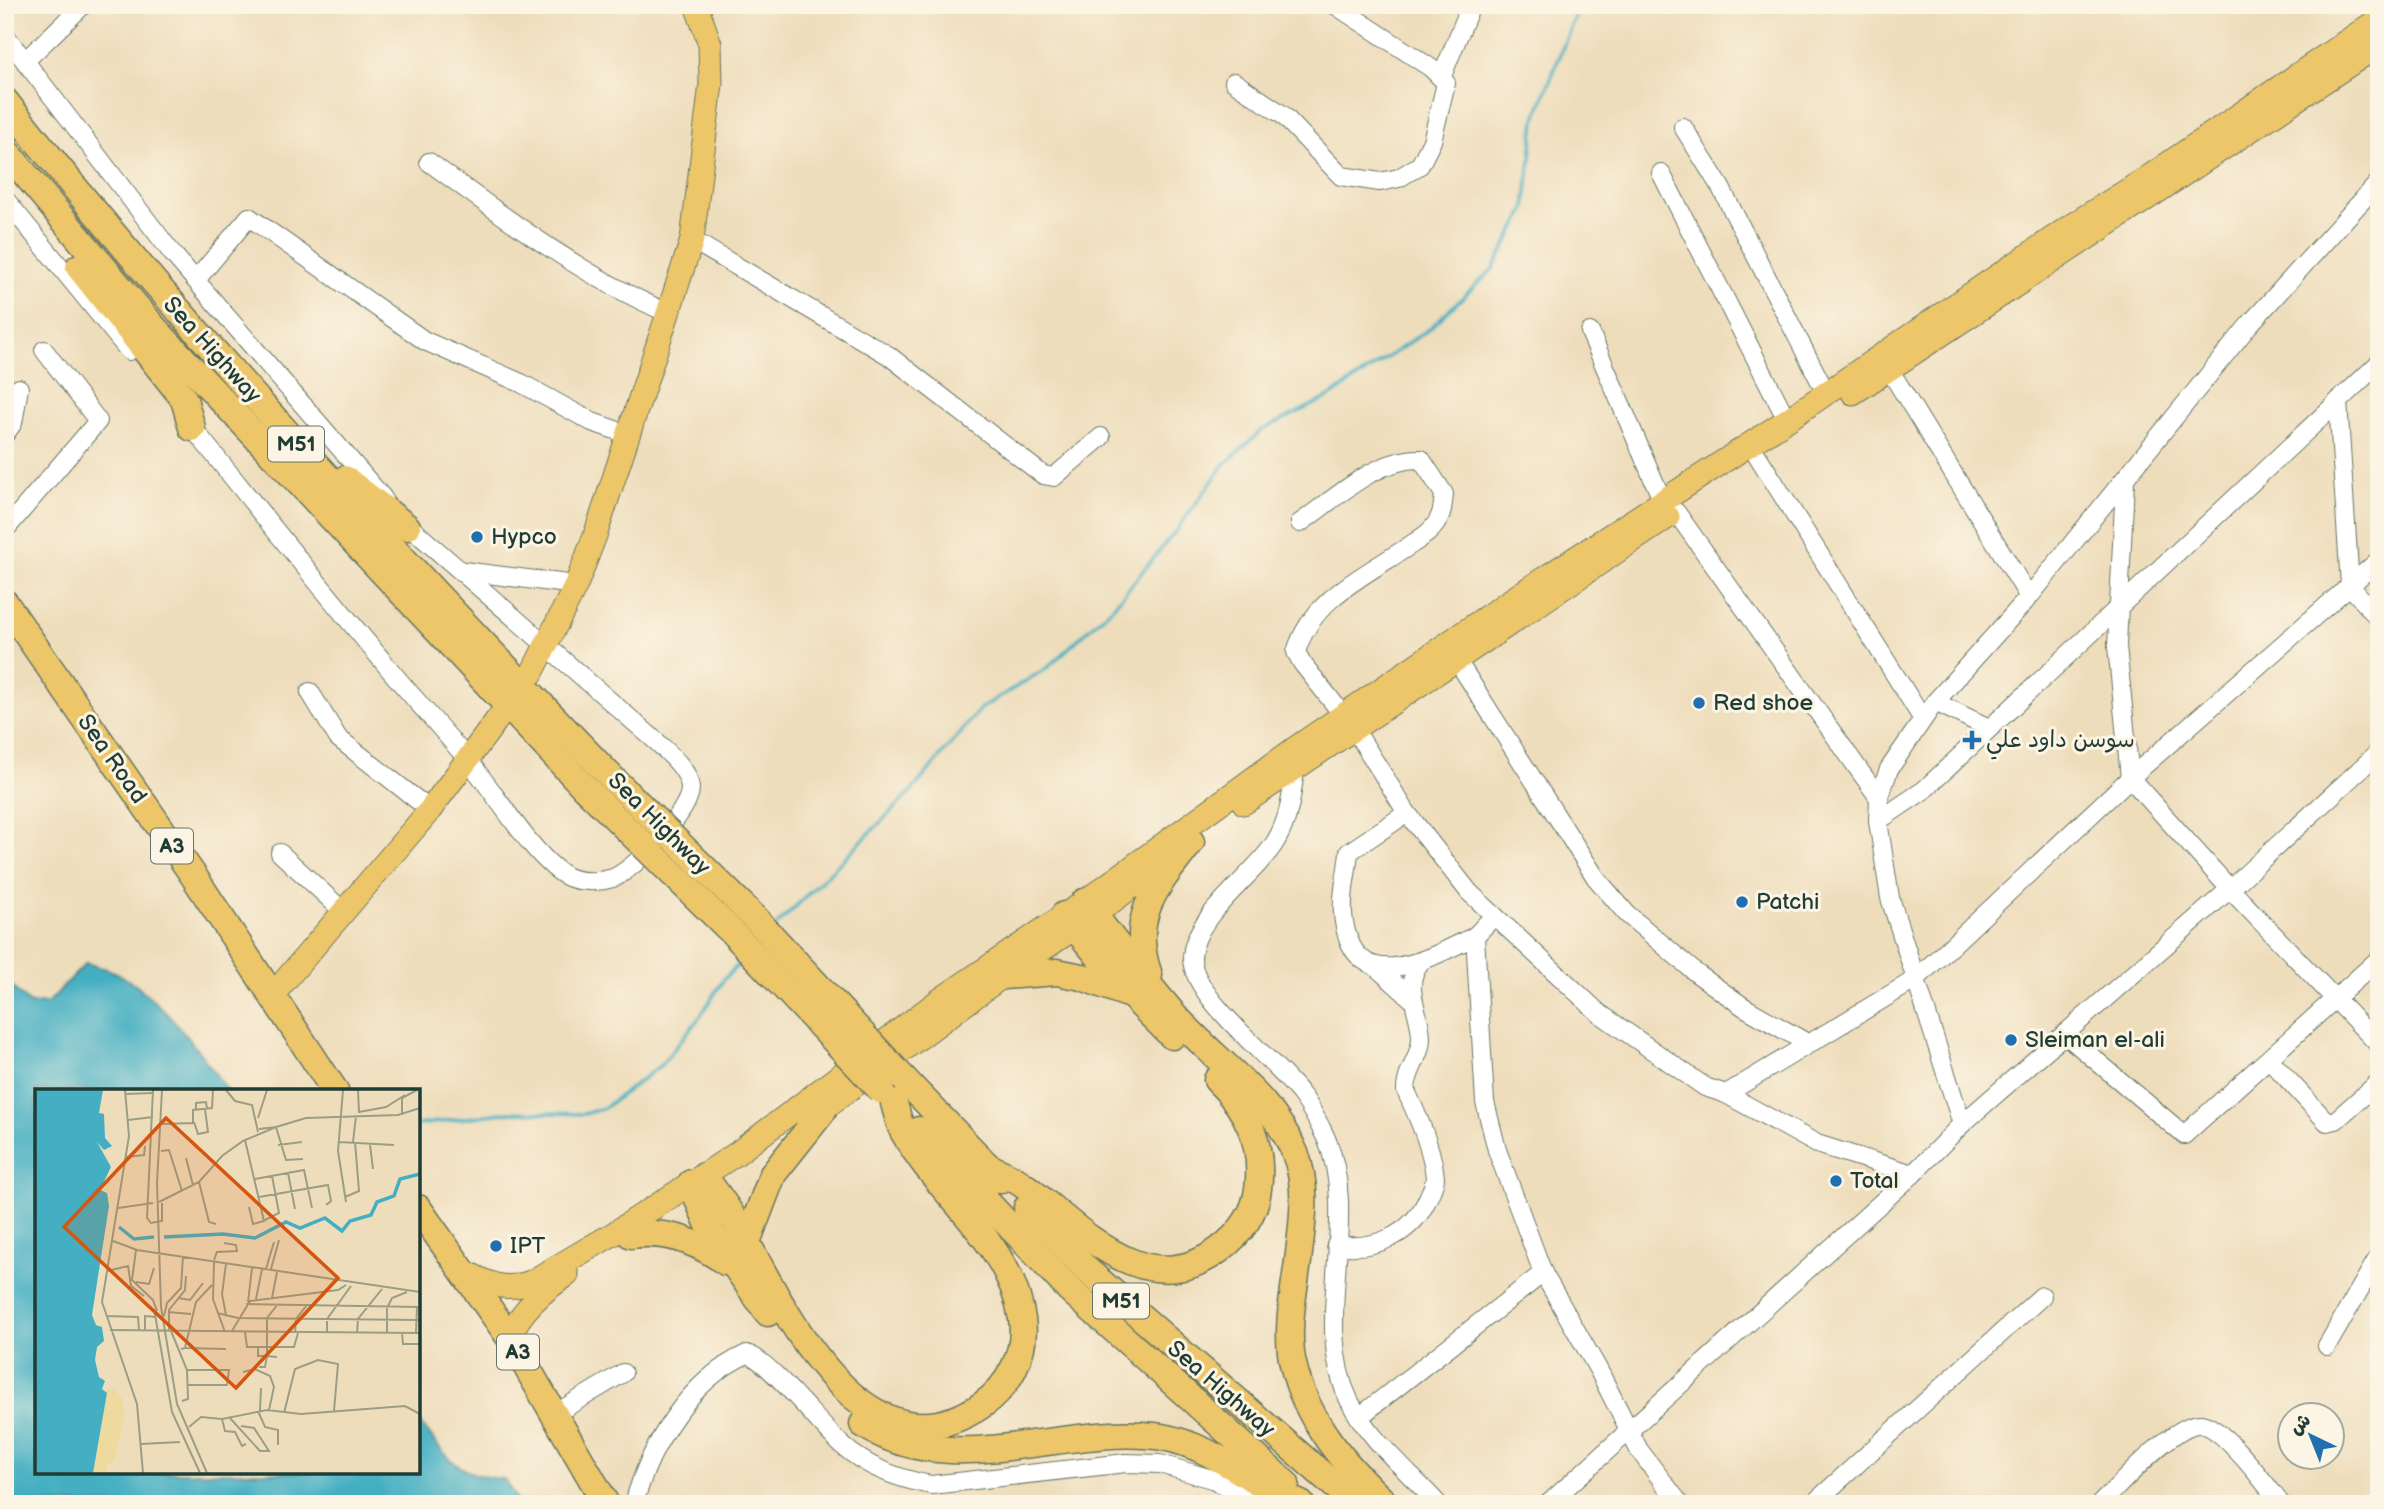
<svg xmlns="http://www.w3.org/2000/svg" width="2384" height="1509" font-family="'Balsamiq Sans','Playpen Sans Arabic',sans-serif">
<style>
.water{fill:#44afc2;stroke:#32767b;stroke-width:2}
.lines{fill:none;stroke-linecap:round;stroke-linejoin:round}
.stream{stroke:#44afc2;stroke-width:3.5}
.minor-casing{stroke:#677563;stroke-width:20}
.major-casing{stroke:#677563;stroke-width:25}
.highway-casing{stroke:#677563;stroke-width:29}
.minor{stroke:#fff;stroke-width:18}
.major{stroke:#ecc669;stroke-width:23}
.highway{stroke:#ecc669;stroke-width:26}
.highway-bridge-casing{stroke:#677563;stroke-width:29;stroke-linecap:butt}
.highway-bridge{stroke:#ecc669;stroke-width:26}
.poi-dot{fill:#1f6fb2;stroke:#fcf5e5;stroke-width:2.5}
.labels{text-anchor:middle;dominant-baseline:central;stroke-width:6;stroke-linejoin:round;paint-order:stroke}
.shield{fill:#fcf5e5;stroke:#617469;stroke-width:2}
.shield-label{font-size:21px;font-weight:bold;fill:#1f3d34}
.street-label{font-size:23px;fill:#1f3d34;stroke:#fcf5e5}
.poi-label{font-size:23px;fill:#1f3d34;stroke:#fcf5e5;text-anchor:start}
.inset-river{fill:none;stroke:#44afc2;stroke-width:3.5}
.inset-road{fill:none;stroke:#9b9d85;stroke-width:2}
.view{fill:#d45610;fill-opacity:0.15;stroke:#d45610;stroke-width:3.5}
.inset-edge{fill:none;stroke:#1f3d34;stroke-width:3.5}
</style>
<rect width="100%" height="100%" fill="#fcf5e5"/>
<filter id="ink" filterUnits="userSpaceOnUse"><feTurbulence type="fractalNoise" baseFrequency=".0143" numOctaves="2"/><feDisplacementMap in="SourceGraphic" scale="14" xChannelSelector="R" yChannelSelector="G"/><feConvolveMatrix kernelMatrix="1 2 1 2 8 2 1 2 1" color-interpolation-filters="sRGB"/></filter>
<filter id="wash" filterUnits="userSpaceOnUse"><feTurbulence type="fractalNoise" baseFrequency=".00686" numOctaves="4" result="noise"/><feDisplacementMap in="SourceGraphic" scale="28" xChannelSelector="R" yChannelSelector="G"/><feGaussianBlur stdDeviation="1.57" result="paint"/><feColorMatrix in="noise" values="0 0 0 0 0 0 0 0 0 0 0 0 0 0 0 0 0 1.4 0 .05"/><feComposite in="paint" operator="in"/></filter>
<g filter="url(#wash)">
<rect width="100%" height="100%" fill="#edb"/>
<path class="water" d="M 86,963 C 97,967 112,969 122,976 C 164,1001 199,1052 228,1091 L 37,1091 L 37,1472 L 418,1472 L 418,1420 C 445,1455 457,1477 504,1479 L 519,1504 L 5,1504 L 5,972 L 13,988 L 30,1004 L 48,1003 Z"/>
<g class="lines">
<g class="stream">
<path d="M 777,925 L 910,793 L 980,709 L 1047,668 L 1113,607 L 1175,532 L 1224,465 L 1262,430 L 1331,396 L 1429,329 L 1493,269 L 1525,210 L 1535,120 L 1579,5"/>
<path d="M 418,1125 L 508,1112 L 584,1114 L 604,1108 L 661,1065 L 700,1017 L 724,979 L 745,958"/>
</g>
</g>
</g>
<g filter="url(#ink)">
<g class="lines">
<g class="minor-casing">
<g id="minor">
<path d="M 5,35 L 172,253 L 383,498"/>
<path d="M 26,60 L 83,5"/>
<path d="M 1442,76 L 1471,5"/>
<path d="M 1234,82 L 1283,115 L 1341,176 L 1380,182 L 1399,178 L 1420,165 L 1432,141 L 1446,83 L 1431,68 L 1335,5"/>
<path d="M 1683,127 L 1721,188 L 1826,393"/>
<path d="M 429,162 C 504,217 582,276 668,313"/>
<path d="M 1661,173 L 1787,420"/>
<path d="M 5,199 L 129,351"/>
<path d="M 692,240 L 888,355 L 1043,475 L 1054,477 L 1101,437"/>
<path d="M 196,280 L 249,217 L 425,341 L 521,383 L 592,422 L 627,434"/>
<path d="M 1590,332 L 1663,502"/>
<path d="M 1889,369 L 2029,597"/>
<path d="M 2338,401 L 2350,586 L 2379,619"/>
<path d="M 187,421 C 252,501 315,581 381,659 C 410,695 442,728 471,764 C 496,794 534,858 566,876 C 579,883 600,882 613,878 C 634,870 691,811 690,788 C 689,769 668,753 656,741 L 402,520"/>
<path d="M 5,434 L 13,423 L 19,388"/>
<path d="M 1757,455 L 1922,718"/>
<path d="M 2125,481 L 2117,646 L 2130,778 L 2230,889 L 2379,1045"/>
<path d="M 1676,512 L 1879,798"/>
<path d="M 1300,523 C 1336,498 1376,458 1421,459 L 1444,494 C 1443,501 1443,510 1440,516 C 1435,530 1421,538 1409,546 C 1366,575 1312,598 1296,652 L 1302,663 L 1343,715"/>
<path d="M 5,530 L 98,421 L 44,350"/>
<path d="M 463,571 L 576,585"/>
<path d="M 1456,659 L 1596,878 L 1627,914 L 1696,973 L 1744,1007 L 1807,1043"/>
<path d="M 310,692 L 338,738 L 430,810"/>
<path d="M 1935,702 L 1989,728"/>
<path d="M 1355,730 L 1407,813 L 1469,892 L 1599,1013 L 1705,1087 L 1726,1094 L 1817,1144 L 1913,1174"/>
<path d="M 1295,769 C 1292,795 1289,821 1274,844 C 1252,878 1193,916 1192,958 C 1192,999 1278,1062 1303,1097 C 1312,1109 1319,1124 1326,1138 C 1361,1218 1311,1320 1349,1400 C 1368,1439 1409,1472 1438,1504"/>
<path d="M 1407,813 L 1349,852 C 1347,875 1340,898 1344,922 C 1357,1001 1432,957 1475,936"/>
<path d="M 1878,821 L 1924,790 L 2379,363"/>
<path d="M 280,853 L 344,912"/>
<path d="M 1494,916 L 1475,936 L 1485,1102 L 1497,1150 L 1543,1273 L 1598,1369 L 1639,1450 L 1680,1504"/>
<path d="M 1375,966 L 1413,1000"/>
<path d="M 2066,1035 L 2184,1135 L 2379,959"/>
<path d="M 2270,1060 L 2327,1122 L 2336,1120 L 2379,1082"/>
<path d="M 1726,1094 L 1916,979 L 2130,778 L 2379,560"/>
<path d="M 1962,1124 L 1890,898 L 1878,821 L 1879,798 L 1889,769 L 1935,702 L 2029,597 L 2249,325 L 2379,182"/>
<path d="M 1336,1245 C 1375,1251 1412,1235 1428,1198 C 1431,1191 1435,1184 1435,1178 C 1433,1150 1418,1116 1406,1091 C 1405,1073 1421,1057 1421,1038 C 1421,1012 1402,987 1419,964"/>
<path d="M 2327,1346 L 2379,1256"/>
<path d="M 553,1415 L 623,1373"/>
<path d="M 1359,1417 L 1543,1273"/>
<path d="M 634,1504 C 650,1445 689,1380 747,1354 C 767,1358 822,1428 843,1446 C 868,1468 899,1479 931,1485 L 1126,1463 L 1160,1464 L 1215,1480 L 1252,1504"/>
<path d="M 1548,1504 L 1913,1174 L 1962,1124 L 2230,889 L 2379,752"/>
<path d="M 1813,1504 L 2042,1296"/>
<path d="M 2100,1504 C 2119,1486 2176,1421 2201,1424 C 2224,1427 2266,1485 2281,1504"/>
</g>
</g>
<g class="major-casing">
<g id="major">
<path d="M 1853,393 L 2379,45"/>
<path d="M 532,673 L 576,585 L 596,533 L 692,240 L 711,84 L 710,44 L 696,5"/>
<path d="M 1244,803 L 1668,517"/>
<path d="M 271,997 L 430,810 L 499,717"/>
<path d="M 808,1120 L 1003,976 L 1094,915 L 1177,853"/>
<path d="M 466,1272 C 488,1284 505,1292 531,1282 L 613,1234 L 736,1154 L 941,999 L 1084,902 L 1294,749 L 1508,602 L 1787,420 L 2072,225 L 2147,178 L 2379,19"/>
<path d="M 510,1338 C 517,1313 546,1288 567,1275"/>
</g>
</g>
<g class="highway-casing">
<g id="highway">
<path d="M 5,101 C 191,337 397,555 605,771"/>
<path d="M 5,150 L 156,330 L 585,788"/>
<path d="M 79,267 L 184,399 L 192,428"/>
<path d="M 345,479 L 407,527"/>
<path d="M 5,603 L 193,875 L 335,1091"/>
<path d="M 1084,902 C 1112,938 1140,976 1170,1010 C 1210,1058 1271,1094 1295,1153 C 1308,1185 1303,1220 1299,1253 C 1295,1288 1285,1329 1293,1364 C 1306,1421 1345,1465 1386,1504"/>
<path d="M 1064,915 L 1133,997 L 1172,1036"/>
<path d="M 1149,975 C 1128,916 1156,887 1191,842"/>
<path d="M 1003,976 L 1057,972 L 1082,977 L 1130,995"/>
<path d="M 904,1079 L 1001,1180"/>
<path d="M 919,1130 L 1069,1289 L 1286,1484"/>
<path d="M 989,1167 C 1001,1173 1015,1178 1026,1187 C 1081,1229 1145,1304 1219,1250 C 1239,1235 1255,1215 1258,1189 C 1264,1146 1249,1111 1217,1080"/>
<path d="M 704,1176 C 714,1190 725,1204 734,1219 C 779,1299 861,1487 982,1405 C 1009,1387 1027,1352 1022,1319 C 1011,1243 940,1197 904,1133 C 899,1125 897,1113 894,1103"/>
<path d="M 691,1183 L 713,1235 L 768,1313"/>
<path d="M 418,1208 L 510,1338 L 606,1504"/>
<path d="M 1027,1208 L 1087,1270 L 1356,1504"/>
<path d="M 631,1235 C 667,1230 697,1241 725,1262"/>
<path d="M 747,1242 L 773,1174 L 823,1111"/>
<path d="M 863,1424 C 951,1483 1065,1422 1162,1437 C 1214,1446 1253,1485 1301,1504"/>
</g>
</g>
<use href="#minor" class="minor"/>
<use href="#major" class="major"/>
<use href="#highway" class="highway"/>
<g class="highway-bridge-casing">
<g id="highway-bridge">
<path d="M 605,771 L 754,917 L 904,1079"/>
<path d="M 585,788 L 735,935 L 881,1090"/>
</g>
</g>
<use href="#highway-bridge" class="highway-bridge"/>
</g>
</g>
<g class="poi-dot">
<circle cx="477" cy="537" r="7"/>
<circle cx="1699" cy="703" r="7"/>
<path d="M1968.5 729.5h7v7h7v7h-7v7h-7v-7h-7v-7h7z"/>
<circle cx="1742" cy="902" r="7"/>
<circle cx="2011" cy="1040" r="7"/>
<circle cx="1836" cy="1181" r="7"/>
<circle cx="496" cy="1246" r="7"/>
</g>
<g class="labels">
<g class="shield">
<rect x="268" y="426.5" width="56" height="35" rx="5"/>
<rect x="151" y="828.5" width="42" height="35" rx="5"/>
<rect x="1093" y="1283.5" width="56" height="35" rx="5"/>
<rect x="497" y="1334.5" width="42" height="35" rx="5"/>
</g>
<g class="shield-label">
<text x="296" y="444">M51</text>
<text x="172" y="846">A3</text>
<text x="1121" y="1301">M51</text>
<text x="518" y="1352">A3</text>
</g>
<g class="street-label">
<text transform="translate(212 350) rotate(48)">Sea Highway</text>
<text transform="translate(112 759) rotate(55)">Sea Road</text>
<text transform="translate(659 824) rotate(45)">Sea Highway</text>
<text transform="translate(1221 1389) rotate(41)">Sea Highway</text>
</g>
<g class="poi-label">
<text x="491" y="537">Hypco</text>
<text x="1713" y="703">Red shoe</text>
<text x="1986" y="740">سوسن داود علي</text>
<text x="1756" y="902">Patchi</text>
<text x="2025" y="1040">Sleiman el-ali</text>
<text x="1850" y="1181">Total</text>
<text x="510" y="1246">IPT</text>
</g>
</g>
<g transform="translate(35 1089)">
<rect width="385" height="385" fill="#edb"/>
<path d="M 72,300 L 80,301 L 88,311 L 89,329 L 79,373 L 73,374 L 71,384 L 58,384 Z" fill="#eeda9e"/>
<path d="M 0,1 L 68,1 L 64,24 L 69,25 L 70,49 L 77,57 L 69,61 L 62,53 L 76,78 L 65,101 L 72,104 L 74,117 L 57,226 L 61,236 L 67,238 L 69,252 L 62,258 L 60,271 L 64,288 L 70,292 L 67,300 L 72,304 L 58,384 L 0,384 Z" fill="#44afc2"/>
<path class="inset-river" d="M 84,138 L 99,150 L 119,148M 129,148 L 188,145 L 220,149 L 251,133 L 265,139 L 290,129 L 307,142 L 315,132 L 336,126 L 342,113 L 359,107 L 365,90 L 385,85"/>
<path class="inset-road" d="M 90,1 L 94,47 L 67,213 L 102,315 L 108,384M 118,1 L 112,129 L 116,134 L 127,132 L 127,114M 127,1 L 122,94 L 126,218 L 142,315 L 172,384M 191,1 L 200,12 L 217,16 L 223,43M 308,1 L 303,62 L 311,113M 323,1 L 324,24M 90,5 L 119,4M 161,20 L 161,14 L 171,13 L 172,20M 324,23 L 351,18 L 370,6M 367,26 L 367,9 L 382,1M 223,29 L 232,1M 93,31 L 118,28M 159,33 L 163,45 L 173,43 L 170,20M 128,35 L 158,34 L 158,21 L 177,19 L 178,1M 224,40 L 241,38 L 251,71 L 268,70M 210,51 L 229,132 L 218,135 L 214,118M 304,53 L 359,56M 318,53 L 321,27M 243,56 L 267,53M 335,56 L 338,80M 126,62 L 134,61 L 147,102M 91,68 L 109,66 L 110,57M 151,69 L 158,96M 253,84 L 260,120M 220,90 L 269,81 L 277,119M 164,93 L 174,133 L 181,135M 224,108 L 293,96 L 296,112 L 291,116M 310,108 L 324,102 L 320,53M 124,113 L 164,93 L 187,67 L 208,52 L 241,38 L 271,29 L 363,26 L 385,19M 83,119 L 118,114M 230,131 L 244,124 L 237,87M 78,152 L 102,161 L 385,203M 101,161 L 97,191 L 118,211 L 122,222M 179,171 L 182,163 L 202,162 L 201,156 L 189,154M 179,173 L 178,210 L 190,243M 231,180 L 239,153M 236,180 L 244,151M 72,182 L 93,177 L 96,197 L 109,207M 101,193 L 114,195 L 119,179M 143,209 L 155,211 L 168,194M 237,209 L 242,183M 221,210 L 227,180M 213,213 L 217,179M 211,215 L 385,218M 353,217 L 357,209 L 372,203M 119,220 L 137,323 L 165,384M 133,223 L 156,225M 182,224 L 203,229 L 385,231M 191,226 L 187,205 L 191,175M 72,227 L 103,228 L 104,241M 129,227 L 132,214 L 146,199 L 148,167M 75,241 L 385,244M 134,241 L 134,221 L 150,201 L 151,187M 110,242 L 110,227 L 121,228M 136,242 L 152,281 L 153,310 L 147,312M 197,242 L 215,212 L 303,201 L 311,196M 210,243 L 212,258 L 259,258 L 263,244M 260,244 L 261,230 L 272,216M 292,244 L 292,230 L 316,197M 322,244 L 323,230 L 347,200M 352,244 L 352,217M 367,244 L 368,255 L 385,255M 381,244 L 382,218M 223,258 L 223,267 L 232,267 L 232,229 L 243,215M 150,259 L 191,260M 146,260 L 150,259 L 161,213 L 177,196M 224,278 L 230,278 L 232,267 L 242,268M 152,281 L 194,281 L 192,296 L 153,296M 208,283 L 220,280 L 235,287 L 239,298 L 234,321M 223,322 L 230,338 L 243,341 L 243,356M 225,322 L 226,299M 249,324 L 260,280 L 283,271 L 303,275 L 299,322M 384,325 L 385,353M 194,328 L 225,362 L 234,362 L 219,339 L 206,337M 187,330 L 190,342 L 200,343 L 207,357 L 211,355M 154,338 L 166,328 L 187,330 L 232,321 L 266,325 L 370,317 L 385,325M 106,355 L 145,353"/>
<path class="view" d="M 131,29 L 303,189 L 201,299 L 29,138 Z"/>
<rect width="385" height="385" class="inset-edge"/>
</g>
<rect width="2384" height="1509" fill="none" stroke="#fcf5e5" stroke-width="28"/>
<g transform="translate(2311 1436) rotate(317)"><circle r="33" fill="#fcf5e5" stroke="#a4ab9e" stroke-width="2"/>
<path d="M0-5L12 26L0 18L-12 26Z" fill="#1f6fb2"/>
<text y="-10" font-size="19" font-weight="bold" text-anchor="middle" fill="#1f3d34">ش</text>
</g>
</svg>
